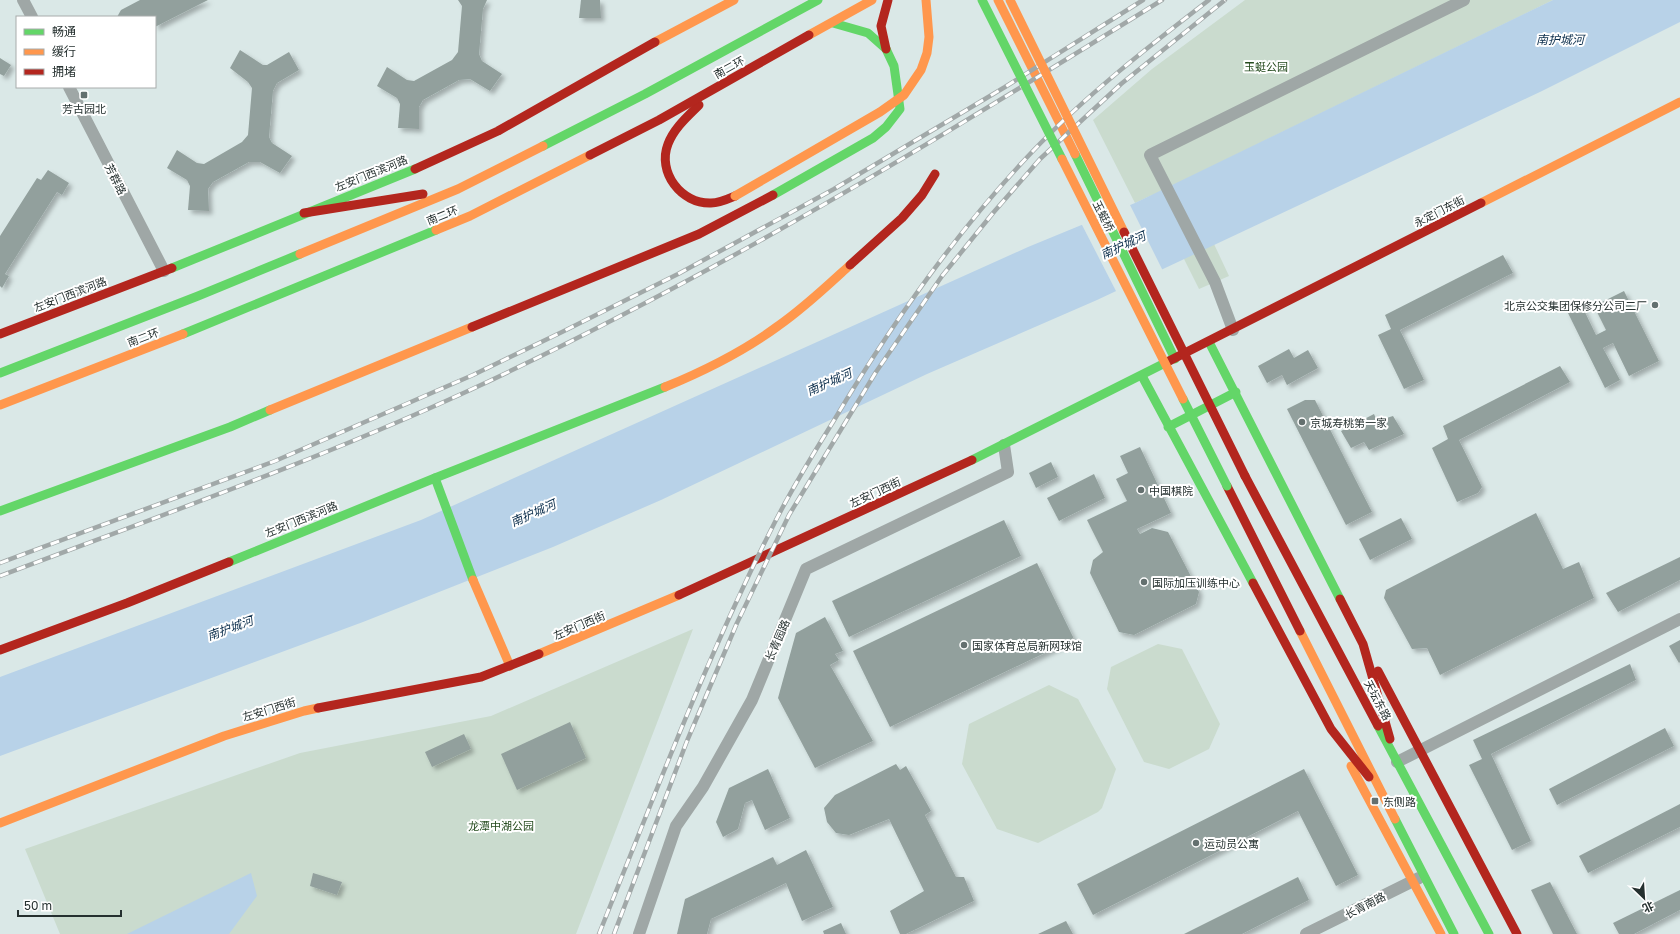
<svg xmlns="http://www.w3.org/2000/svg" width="1680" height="934" font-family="'Golos Text','Noto Sans SC',sans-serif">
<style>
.green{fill:#cadbce}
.water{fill:#b8d2e8}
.pier{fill:#dae8e7}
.building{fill:#92a09d;filter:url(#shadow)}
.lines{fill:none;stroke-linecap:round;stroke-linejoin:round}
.street{stroke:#9fa7a6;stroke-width:12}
.fast{stroke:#63d668;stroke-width:9}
.slow{stroke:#ff974d;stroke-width:9}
.jam{stroke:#b3261e;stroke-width:9}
.rail-casing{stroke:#a1a8a8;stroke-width:4.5}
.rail{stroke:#fff;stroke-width:3;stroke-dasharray:9;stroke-linecap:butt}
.fast-bridge{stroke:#63d668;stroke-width:9}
.slow-bridge{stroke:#ff974d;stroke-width:9}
.jam-bridge{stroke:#b3261e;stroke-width:9}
.poi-dot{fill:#64706f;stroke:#fff;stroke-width:1.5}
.labels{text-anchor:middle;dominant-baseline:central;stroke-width:4;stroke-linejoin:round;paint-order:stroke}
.park-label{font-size:11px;fill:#254b1e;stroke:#fff}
.street-label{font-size:11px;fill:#25302f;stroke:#fff}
.poi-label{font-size:11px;fill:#25302f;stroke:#fff;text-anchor:start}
.water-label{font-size:12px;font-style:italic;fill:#092c4a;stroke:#fff}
</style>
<defs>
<filter id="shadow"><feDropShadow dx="3.5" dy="3.5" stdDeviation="2" flood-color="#0004"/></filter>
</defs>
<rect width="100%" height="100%" fill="#dae8e7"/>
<g class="green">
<path d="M 1245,0 L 1553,0 L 1184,180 L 1229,276 L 1199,289 L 1152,195 L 1135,203 L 1093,120 L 1152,69 Z"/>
<path d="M 693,629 L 576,934 L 60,934 L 25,849 L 300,753 L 491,716 Z"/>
<path d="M 1158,644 L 1182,649 L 1220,724 L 1209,749 L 1169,769 L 1144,762 L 1107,689 L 1111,667 Z"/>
<path d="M 1049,685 L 1078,699 L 1116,769 L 1102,808 L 1098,812 L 1038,843 L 997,829 L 962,764 L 969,724 Z"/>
</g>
<g class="water">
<path d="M 1553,0 L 1680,0 L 1680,22 L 1542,91 L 1097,300 L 927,374 L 661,500 L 553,547 L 363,622 L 0,756 L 0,677 L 421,520 L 1028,247 L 1135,203 Z"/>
<path d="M 251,873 L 257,896 L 229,934 L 127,934 Z"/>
</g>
<path class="pier" d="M 1129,203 L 1163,271 L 1117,293 L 1081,223 Z"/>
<g class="building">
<path d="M 140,0 L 208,0 L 155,27 L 155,17 L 117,17 L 121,10 Z"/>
<path d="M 458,0 L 487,0 L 483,9 L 479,54 L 482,61 L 502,74 L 490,91 L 470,79 L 459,80 L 423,100 L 419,107 L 419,129 L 398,128 L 400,104 L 397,98 L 377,86 L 387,67 L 407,80 L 414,81 L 452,60 L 458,52 L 462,6 Z"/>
<path d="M 581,0 L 600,0 L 601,18 L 579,18 Z"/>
<path d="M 240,50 L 263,65 L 267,65 L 289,52 L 299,70 L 277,83 L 273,91 L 269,137 L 272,143 L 292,156 L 280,173 L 260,162 L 249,162 L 213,182 L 208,189 L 209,211 L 188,210 L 190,186 L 187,180 L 167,168 L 177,150 L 197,163 L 204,164 L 242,142 L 248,135 L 252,88 L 248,82 L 230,68 Z"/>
<path d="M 0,58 L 11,65 L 4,76 L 0,74 Z"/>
<path d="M 48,170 L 69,183 L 62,195 L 57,192 L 5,274 L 9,276 L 2,288 L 0,286 L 0,236 L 37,178 L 41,180 Z"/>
<path d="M 1503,255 L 1513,273 L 1400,330 L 1424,380 L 1404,389 L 1378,335 L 1391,329 L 1385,315 Z"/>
<path d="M 1624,291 L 1659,361 L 1629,376 L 1613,343 L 1603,348 L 1620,380 L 1605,388 L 1567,311 L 1581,304 L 1596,335 L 1606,330 L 1594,306 Z"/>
<path d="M 1289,349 L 1294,358 L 1308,350 L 1318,368 L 1287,385 L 1282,375 L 1267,383 L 1258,366 Z"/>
<path d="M 1560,366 L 1570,382 L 1459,440 L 1482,487 L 1478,493 L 1457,502 L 1432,448 L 1448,439 L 1443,426 Z"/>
<path d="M 1305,400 L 1315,400 L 1372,512 L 1346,525 L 1287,409 Z"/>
<path d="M 1374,414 L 1377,421 L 1393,416 L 1404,434 L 1369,450 L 1364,442 L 1351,448 L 1341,431 Z"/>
<path d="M 1140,447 L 1171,513 L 1137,529 L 1140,534 L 1152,528 L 1168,532 L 1199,592 L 1196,604 L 1134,635 L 1119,632 L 1090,573 L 1093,560 L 1103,552 L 1087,520 L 1127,501 L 1116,479 L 1128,473 L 1120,456 Z"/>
<path d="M 1051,462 L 1058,477 L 1036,488 L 1029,473 Z"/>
<path d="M 1094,474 L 1105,498 L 1059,521 L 1047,498 Z"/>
<path d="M 1536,513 L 1563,569 L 1579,562 L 1594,598 L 1440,675 L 1427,648 L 1412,649 L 1384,598 L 1386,590 Z"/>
<path d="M 1401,518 L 1412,539 L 1370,560 L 1359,539 Z"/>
<path d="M 1004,520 L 1021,556 L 849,637 L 832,601 Z"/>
<path d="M 1680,557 L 1680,580 L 1618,612 L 1606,593 Z"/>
<path d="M 1037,563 L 1074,639 L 890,727 L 853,651 Z"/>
<path d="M 825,617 L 843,651 L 835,654 L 839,660 L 830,665 L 873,741 L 815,768 L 778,698 L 796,633 Z"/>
<path d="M 1680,640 L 1680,662 L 1679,663 L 1669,646 Z"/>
<path d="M 1630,664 L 1636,680 L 1491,754 L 1531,841 L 1512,850 L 1469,765 L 1482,759 L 1473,740 Z"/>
<path d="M 570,722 L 586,758 L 517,790 L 501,754 Z"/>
<path d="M 1665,728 L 1674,746 L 1557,805 L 1549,789 Z"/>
<path d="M 464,734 L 471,749 L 432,767 L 425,752 Z"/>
<path d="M 896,764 L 900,770 L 906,766 L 931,811 L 925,815 L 956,877 L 964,877 L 974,901 L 906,934 L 900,934 L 890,911 L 924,891 L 889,819 L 849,835 L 836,833 L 827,822 L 824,808 L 835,795 Z"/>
<path d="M 768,769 L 790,818 L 765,830 L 752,800 L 745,803 L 738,829 L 723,837 L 716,822 L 729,788 Z"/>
<path d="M 1304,769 L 1358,875 L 1336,886 L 1298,811 L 1093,915 L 1077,884 Z"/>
<path d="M 1680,804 L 1680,827 L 1588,873 L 1579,856 Z"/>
<path d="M 806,850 L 833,907 L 802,921 L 786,883 L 711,919 L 707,934 L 677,934 L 685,899 L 773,857 L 777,865 Z"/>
<path d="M 313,873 L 342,882 L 337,895 L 310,886 Z"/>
<path d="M 1298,877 L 1309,900 L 1242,934 L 1184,934 Z"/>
<path d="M 1550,882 L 1577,934 L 1553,934 L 1531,890 Z"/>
<path d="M 1680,890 L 1680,910 L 1634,934 L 1619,934 L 1613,923 Z"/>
<path d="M 1066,921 L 1073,934 L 1038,934 Z"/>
<path d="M 841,923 L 846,934 L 824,934 L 823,931 Z"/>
</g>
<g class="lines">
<g class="street">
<path d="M 23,0 L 32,17"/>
<path d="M 69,87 L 164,271"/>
<path d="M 1233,330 L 1215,282 L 1150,155 L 1464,0"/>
<path d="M 1397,762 L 1680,619"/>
<path d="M 639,934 L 676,826 L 703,787 L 752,700 L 806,569 L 1008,472 L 1004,445"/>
<path d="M 1306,934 L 1419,878"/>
</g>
<g class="fast">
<path d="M 833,23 L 868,33 L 886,49"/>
<path d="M 543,146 L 645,94 L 818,0"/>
<path d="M 1075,154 L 1175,359"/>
<path d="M 773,195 L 873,138 L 886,127 L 900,109 L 894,66 L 886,49"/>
<path d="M 172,268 L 415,169"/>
<path d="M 183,334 L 436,230"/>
<path d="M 1209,342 L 1340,599"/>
<path d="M 0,373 L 198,296 L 300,254"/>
<path d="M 1142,376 L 1253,583"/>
<path d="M 1168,427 L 1236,392"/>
<path d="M 972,460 L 1169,361"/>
<path d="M 435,478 L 665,387"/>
<path d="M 0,511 L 230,427 L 270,410"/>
<path d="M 229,562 L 435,478 L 473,580"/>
<path d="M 1378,726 L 1489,934"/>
<path d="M 1395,819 L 1454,934"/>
</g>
<g class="slow">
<path d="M 998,0 L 1075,154"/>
<path d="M 809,35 L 872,0"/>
<path d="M 655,42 L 734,0"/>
<path d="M 1481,203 L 1680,102"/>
<path d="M 436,230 L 470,216 L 590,155"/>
<path d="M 300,254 L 458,189 L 543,146"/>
<path d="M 665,387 C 704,371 744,351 778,326 C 804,308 827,286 850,265"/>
<path d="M 0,405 L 183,334"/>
<path d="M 270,410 L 472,327"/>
<path d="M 473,580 L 510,666"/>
<path d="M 1300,631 L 1395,819"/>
<path d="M 539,654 L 679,595"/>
<path d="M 1351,766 L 1441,934"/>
<path d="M 0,823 L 224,736 L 304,711 L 318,708"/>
</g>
<g class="jam">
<path d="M 886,49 L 881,26 L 888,0"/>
<path d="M 699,105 C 688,116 674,128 668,144 C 657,172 681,204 711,203 C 719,203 728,199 735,196"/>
<path d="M 590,155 L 659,120 L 809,35"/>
<path d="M 415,169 L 498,131 L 655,42"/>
<path d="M 304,213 L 423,194"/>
<path d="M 850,265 L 902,218 L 922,195 L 935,174"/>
<path d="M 472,327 L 699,234 L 773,195"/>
<path d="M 0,334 L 172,268"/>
<path d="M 1169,361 L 1481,203"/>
<path d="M 1245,476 L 1378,726"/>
<path d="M 1227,486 L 1300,631"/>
<path d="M 1253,583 L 1331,729 L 1369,777"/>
<path d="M 679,595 L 972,460"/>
<path d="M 1340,599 L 1363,644 L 1390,739"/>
<path d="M 0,650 L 127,603 L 229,562"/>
<path d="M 1378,671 L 1517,934"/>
<path d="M 318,708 L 481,677 L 539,654"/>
</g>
<g class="rail-casing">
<g id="rail">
<path d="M 0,563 L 275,461 L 473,375 L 562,332 L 678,274 L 834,189 L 1005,87 L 1143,0"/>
<path d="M 0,576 C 157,517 315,461 468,391 C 709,279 936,141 1162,0"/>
<path d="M 599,934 C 617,888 636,842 654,796 C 691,703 730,610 776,520 C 793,487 813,454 833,422 C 890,326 955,233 1032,152 C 1085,96 1148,47 1209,0"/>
<path d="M 614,934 L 687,741 L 737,623 L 789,515 L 876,372 L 942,276 L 993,213 L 1040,159 L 1121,84 L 1225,0"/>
</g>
</g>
<use href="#rail" class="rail"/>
<g class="fast-bridge">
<path d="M 982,0 L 1062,159"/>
<path d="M 1183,399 L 1227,486"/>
</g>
<g class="slow-bridge">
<path d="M 1010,0 L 1124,232"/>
<path d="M 1062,159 L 1183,399"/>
<path d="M 735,196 L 880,112 L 904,95 L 921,70 L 927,53 L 929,37 L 926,0"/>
</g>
<path class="jam-bridge" d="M 1124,232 L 1245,476"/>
</g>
<g class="poi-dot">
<rect x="80" y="91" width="8" height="8" rx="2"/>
<circle cx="1655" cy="305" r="4"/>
<circle cx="1302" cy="422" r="4"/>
<circle cx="1141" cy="490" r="4"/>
<circle cx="1144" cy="582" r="4"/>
<circle cx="964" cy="645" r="4"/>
<rect x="1371" y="797" width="8" height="8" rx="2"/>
<circle cx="1196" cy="843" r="4"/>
</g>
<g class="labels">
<g class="park-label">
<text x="1266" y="66">玉蜓公园</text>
<text x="501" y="825">龙潭中湖公园</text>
</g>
<g class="street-label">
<text transform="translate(729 67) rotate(-29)">南二环</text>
<text transform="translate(371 173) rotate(-22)">左安门西滨河路</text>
<text transform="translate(116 179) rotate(63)">芳群路</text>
<text transform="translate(1439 211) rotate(-27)">永定门东街</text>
<text transform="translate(442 215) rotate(-22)">南二环</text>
<text transform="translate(1104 216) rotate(63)">玉蜓桥</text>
<text transform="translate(70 294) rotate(-21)">左安门西滨河路</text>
<text transform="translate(143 337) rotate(-21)">南二环</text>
<text transform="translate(875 492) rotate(-25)">左安门西街</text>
<text transform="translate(301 519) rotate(-22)">左安门西滨河路</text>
<text transform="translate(579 625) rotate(-23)">左安门西街</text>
<text transform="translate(777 640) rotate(-67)">长青园路</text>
<text transform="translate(1378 700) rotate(62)">天坛东路</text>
<text transform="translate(269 709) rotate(-17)">左安门西街</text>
<text transform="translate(1365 905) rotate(-27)">长青南路</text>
</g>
<g class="poi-label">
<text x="84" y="108" text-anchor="middle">芳古园北</text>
<text x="1647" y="305" text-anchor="end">北京公交集团保修分公司二厂</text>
<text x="1310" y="422">京城寿桃第一家</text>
<text x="1149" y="490">中国棋院</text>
<text x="1152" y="582">国际加压训练中心</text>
<text x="972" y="645">国家体育总局新网球馆</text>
<text x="1383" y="801">东侧路</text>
<text x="1204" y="843">运动员公寓</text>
</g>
<g class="water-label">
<text x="1560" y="39">南护城河</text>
<text transform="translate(1123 245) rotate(-25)">南护城河</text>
<text transform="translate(829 382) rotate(-24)">南护城河</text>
<text transform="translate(533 513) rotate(-24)">南护城河</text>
<text transform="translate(230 628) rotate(-20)">南护城河</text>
</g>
</g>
<rect x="16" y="16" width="140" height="72" fill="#ffffff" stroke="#a8acac"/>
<rect x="24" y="29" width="20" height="6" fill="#63d668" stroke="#a8acac"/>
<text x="52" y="36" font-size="12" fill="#25302f">畅通</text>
<rect x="24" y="49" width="20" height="6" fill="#ff974d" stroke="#a8acac"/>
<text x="52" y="56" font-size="12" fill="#25302f">缓行</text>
<rect x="24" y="69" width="20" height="6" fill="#b3261e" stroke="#a8acac"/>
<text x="52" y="76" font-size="12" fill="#25302f">拥堵</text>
<g transform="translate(1644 898) rotate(155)" stroke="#ffffff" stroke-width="3" paint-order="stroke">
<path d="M0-3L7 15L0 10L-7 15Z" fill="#25302f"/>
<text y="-6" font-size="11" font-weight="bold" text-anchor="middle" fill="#25302f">北</text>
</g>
<path d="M18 910v6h103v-6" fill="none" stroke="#25302f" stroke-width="2"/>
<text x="24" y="910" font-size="12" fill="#25302f" stroke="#ffffff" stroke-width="3" paint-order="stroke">50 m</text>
</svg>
